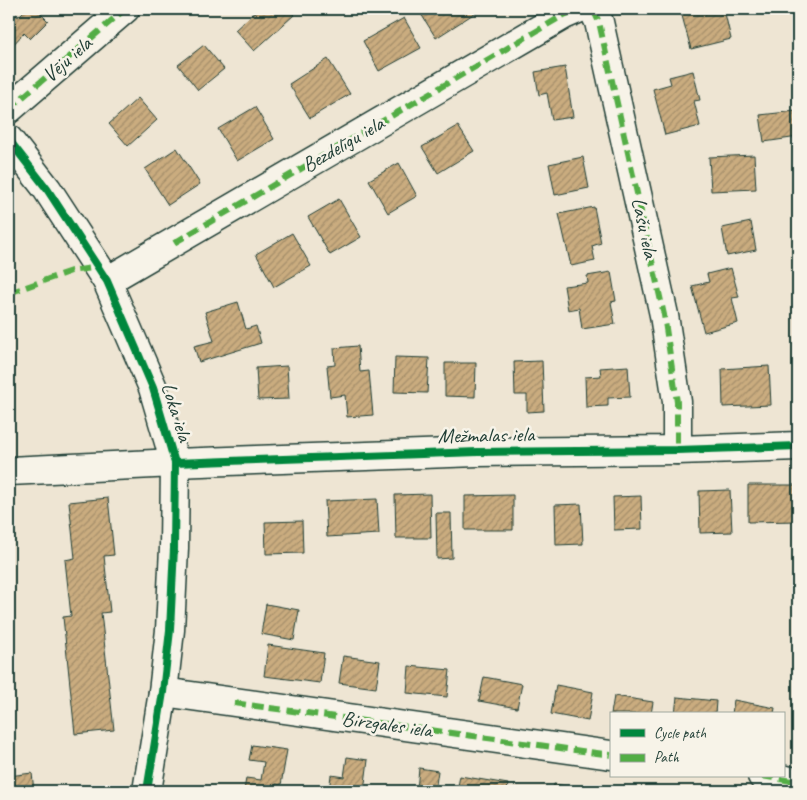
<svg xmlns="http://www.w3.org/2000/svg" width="807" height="800" font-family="Caveat,sans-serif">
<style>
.building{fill:url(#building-hatch);stroke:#1f3d34}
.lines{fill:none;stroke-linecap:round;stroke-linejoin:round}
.minor-casing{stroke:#1f3d34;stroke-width:31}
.minor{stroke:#f7f3e8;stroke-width:28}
.quiet{stroke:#52ad45;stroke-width:6;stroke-dasharray:12 6;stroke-linecap:butt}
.cycleway-casing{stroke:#f7f3e8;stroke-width:11}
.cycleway{stroke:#00873e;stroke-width:8}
.labels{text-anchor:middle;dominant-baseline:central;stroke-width:5;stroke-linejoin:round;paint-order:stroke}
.street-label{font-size:21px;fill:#1f3d34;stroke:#f7f3e8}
</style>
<defs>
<pattern id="building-hatch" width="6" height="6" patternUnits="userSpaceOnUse" patternTransform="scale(1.25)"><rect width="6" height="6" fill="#caac7f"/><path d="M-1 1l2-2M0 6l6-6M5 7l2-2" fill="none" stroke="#a38d69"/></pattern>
</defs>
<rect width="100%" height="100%" fill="#eee5d3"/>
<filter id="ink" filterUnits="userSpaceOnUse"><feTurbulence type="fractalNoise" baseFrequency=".02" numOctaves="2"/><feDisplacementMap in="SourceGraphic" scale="10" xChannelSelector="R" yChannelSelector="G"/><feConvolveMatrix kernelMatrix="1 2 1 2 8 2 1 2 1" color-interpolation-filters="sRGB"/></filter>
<g filter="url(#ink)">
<g class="building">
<path d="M 9,9 L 18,17 L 26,9 L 36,9 L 48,21 L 30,39 L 24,33 L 9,49 Z"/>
<path d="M 258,9 L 288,9 L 294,15 L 254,51 L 235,30 Z"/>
<path d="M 418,9 L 472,9 L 475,13 L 436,38 Z"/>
<path d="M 692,9 L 724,9 L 731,39 L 691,49 L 681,12 Z"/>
<path d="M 404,18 L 421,48 L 379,71 L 363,41 Z"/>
<path d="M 204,45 L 224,69 L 198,90 L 178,65 Z"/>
<path d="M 328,59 L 350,94 L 310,118 L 289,84 Z"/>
<path d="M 565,67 L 573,117 L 552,120 L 547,93 L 539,95 L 535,72 Z"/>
<path d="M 693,71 L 700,100 L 694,101 L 700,126 L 665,135 L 653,89 L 671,84 L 669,77 Z"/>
<path d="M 138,98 L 157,120 L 128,146 L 109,124 Z"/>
<path d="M 255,107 L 274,139 L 237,161 L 218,129 Z"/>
<path d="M 796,111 L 798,137 L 764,142 L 760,115 Z"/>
<path d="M 458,126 L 474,151 L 438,173 L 422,147 Z"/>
<path d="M 177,148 L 200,184 L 168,205 L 145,169 Z"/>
<path d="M 754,155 L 756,189 L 711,191 L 709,157 Z"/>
<path d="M 583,157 L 589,188 L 555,195 L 549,164 Z"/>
<path d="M 399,163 L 417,196 L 388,213 L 369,180 Z"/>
<path d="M 339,199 L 361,237 L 330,255 L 308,217 Z"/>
<path d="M 594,207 L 601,243 L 592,246 L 595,261 L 571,266 L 559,214 Z"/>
<path d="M 751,222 L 756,250 L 727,256 L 722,228 Z"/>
<path d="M 292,233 L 311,266 L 274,287 L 256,254 Z"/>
<path d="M 731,268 L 739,297 L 732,298 L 738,323 L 704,332 L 692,286 L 709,282 L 707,274 Z"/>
<path d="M 611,272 L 616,301 L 611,302 L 615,324 L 582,329 L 579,308 L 568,310 L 564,286 L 588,283 L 587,276 Z"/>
<path d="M 238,302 L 246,329 L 256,326 L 261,343 L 199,362 L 194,346 L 214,341 L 205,312 Z"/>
<path d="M 358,346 L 360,372 L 369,371 L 373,415 L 347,417 L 345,395 L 330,397 L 327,366 L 335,365 L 334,348 Z"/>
<path d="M 395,357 L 429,358 L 427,393 L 394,392 Z"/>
<path d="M 542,361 L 544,411 L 527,412 L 527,395 L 515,395 L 514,362 Z"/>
<path d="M 445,363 L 476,363 L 475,397 L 445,396 Z"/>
<path d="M 287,366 L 289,399 L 258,400 L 256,368 Z"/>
<path d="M 628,366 L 630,397 L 608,398 L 608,406 L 586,407 L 585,377 L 601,376 L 600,368 Z"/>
<path d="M 769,366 L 771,405 L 723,407 L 722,369 Z"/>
<path d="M 748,485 L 798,485 L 798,521 L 748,522 Z"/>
<path d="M 730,490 L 732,532 L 700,533 L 699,491 Z"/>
<path d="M 430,494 L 431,538 L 396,538 L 395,495 Z"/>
<path d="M 513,495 L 513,530 L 465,530 L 465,496 Z"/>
<path d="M 641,496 L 642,529 L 614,530 L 613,497 Z"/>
<path d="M 108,498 L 114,555 L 104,556 L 110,612 L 101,613 L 114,730 L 75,734 L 63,617 L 71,616 L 65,560 L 75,558 L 69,502 Z"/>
<path d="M 377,499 L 379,534 L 327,537 L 325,501 Z"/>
<path d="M 581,504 L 583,544 L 556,545 L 555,505 Z"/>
<path d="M 436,513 L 451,513 L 452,558 L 437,559 Z"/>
<path d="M 302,521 L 303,553 L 266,554 L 265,522 Z"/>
<path d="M 266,604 L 299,610 L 294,640 L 261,634 Z"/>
<path d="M 268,645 L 324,653 L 320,683 L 264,676 Z"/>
<path d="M 343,656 L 380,661 L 376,688 L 339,683 Z"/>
<path d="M 409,666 L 450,670 L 447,697 L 407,693 Z"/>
<path d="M 484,677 L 522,684 L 517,708 L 479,701 Z"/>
<path d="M 556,685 L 593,692 L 588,721 L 551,714 Z"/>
<path d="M 614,696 L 653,702 L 651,714 L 611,714 Z"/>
<path d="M 677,697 L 716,701 L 715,714 L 675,714 Z"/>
<path d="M 734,700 L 775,708 L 774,714 L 732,714 Z"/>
<path d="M 798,703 L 798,727 L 795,726 Z"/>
<path d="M 252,745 L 287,750 L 281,785 L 276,784 L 275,791 L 244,791 L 246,778 L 261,780 L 264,762 L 249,760 Z"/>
<path d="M 347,757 L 368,760 L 364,791 L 329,791 L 331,775 L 344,777 Z"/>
<path d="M 419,768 L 438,771 L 435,791 L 399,791 L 400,788 L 417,790 Z"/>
<path d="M 32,773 L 34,791 L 9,791 L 9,776 Z"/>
<path d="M 460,776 L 508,784 L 507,791 L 457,791 Z"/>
<path d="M 554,784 L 578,788 L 578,791 L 553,791 Z"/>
</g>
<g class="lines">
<g class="minor-casing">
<g id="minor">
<path d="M 593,9 L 599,22 L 664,315 L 677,402 L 677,450"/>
<path d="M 9,109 L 125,9"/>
<path d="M 9,140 L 47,189 L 107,281 L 153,388 L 175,463 L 174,548 L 170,630 L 163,692 L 147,791"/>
<path d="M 107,281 L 564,15 L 578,9"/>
<path d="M 9,471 L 175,463 L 478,452 L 677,450 L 798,446"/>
<path d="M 163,692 L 611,755"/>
<path d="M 762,776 L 798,782"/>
</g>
</g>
<use href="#minor" class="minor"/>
<g class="quiet">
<path d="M 593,9 L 599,22 L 664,315 L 677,402 L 677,450"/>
<path d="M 9,109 L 125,9"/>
<path d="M 174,243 L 564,15 L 578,9"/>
<path d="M 9,293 L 71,271 L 100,267"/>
<path d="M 234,703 L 611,755"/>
<path d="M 762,776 L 798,782"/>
</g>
<g class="cycleway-casing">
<g id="cycleway">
<path d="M 9,140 L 47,189 L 107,281 L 153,388 L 175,463 L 174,548 L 170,630 L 163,692 L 147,791"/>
<path d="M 175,463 L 478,452 L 677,450 L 798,446"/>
</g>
</g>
<use href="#cycleway" class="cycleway"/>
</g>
</g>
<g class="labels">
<g class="street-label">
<text transform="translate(67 59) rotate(-41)">Vēju iela</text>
<text transform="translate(343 144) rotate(-30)">Bezdelīgu iela</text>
<text transform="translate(645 228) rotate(78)">Lašu iela</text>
<text transform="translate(177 412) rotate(73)">Loka iela</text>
<text transform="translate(486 435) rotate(-1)">Mežmalas iela</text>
<text transform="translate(387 724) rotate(8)">Birzgales iela</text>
</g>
</g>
<rect width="807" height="800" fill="none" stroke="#f7f3e8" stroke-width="30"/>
<rect x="15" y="15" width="777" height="770" fill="none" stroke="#1f3d34" stroke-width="2" filter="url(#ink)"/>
<rect x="610" y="712" width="175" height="65" fill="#f7f3e8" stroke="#a1aaa0"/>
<rect x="620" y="729" width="25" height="8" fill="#00873e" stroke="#a1aaa0"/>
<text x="654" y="738" font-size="15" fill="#1f3d34">Cycle path</text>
<rect x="620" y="754" width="25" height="8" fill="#52ad45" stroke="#a1aaa0"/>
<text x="654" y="762" font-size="15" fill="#1f3d34">Path</text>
</svg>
